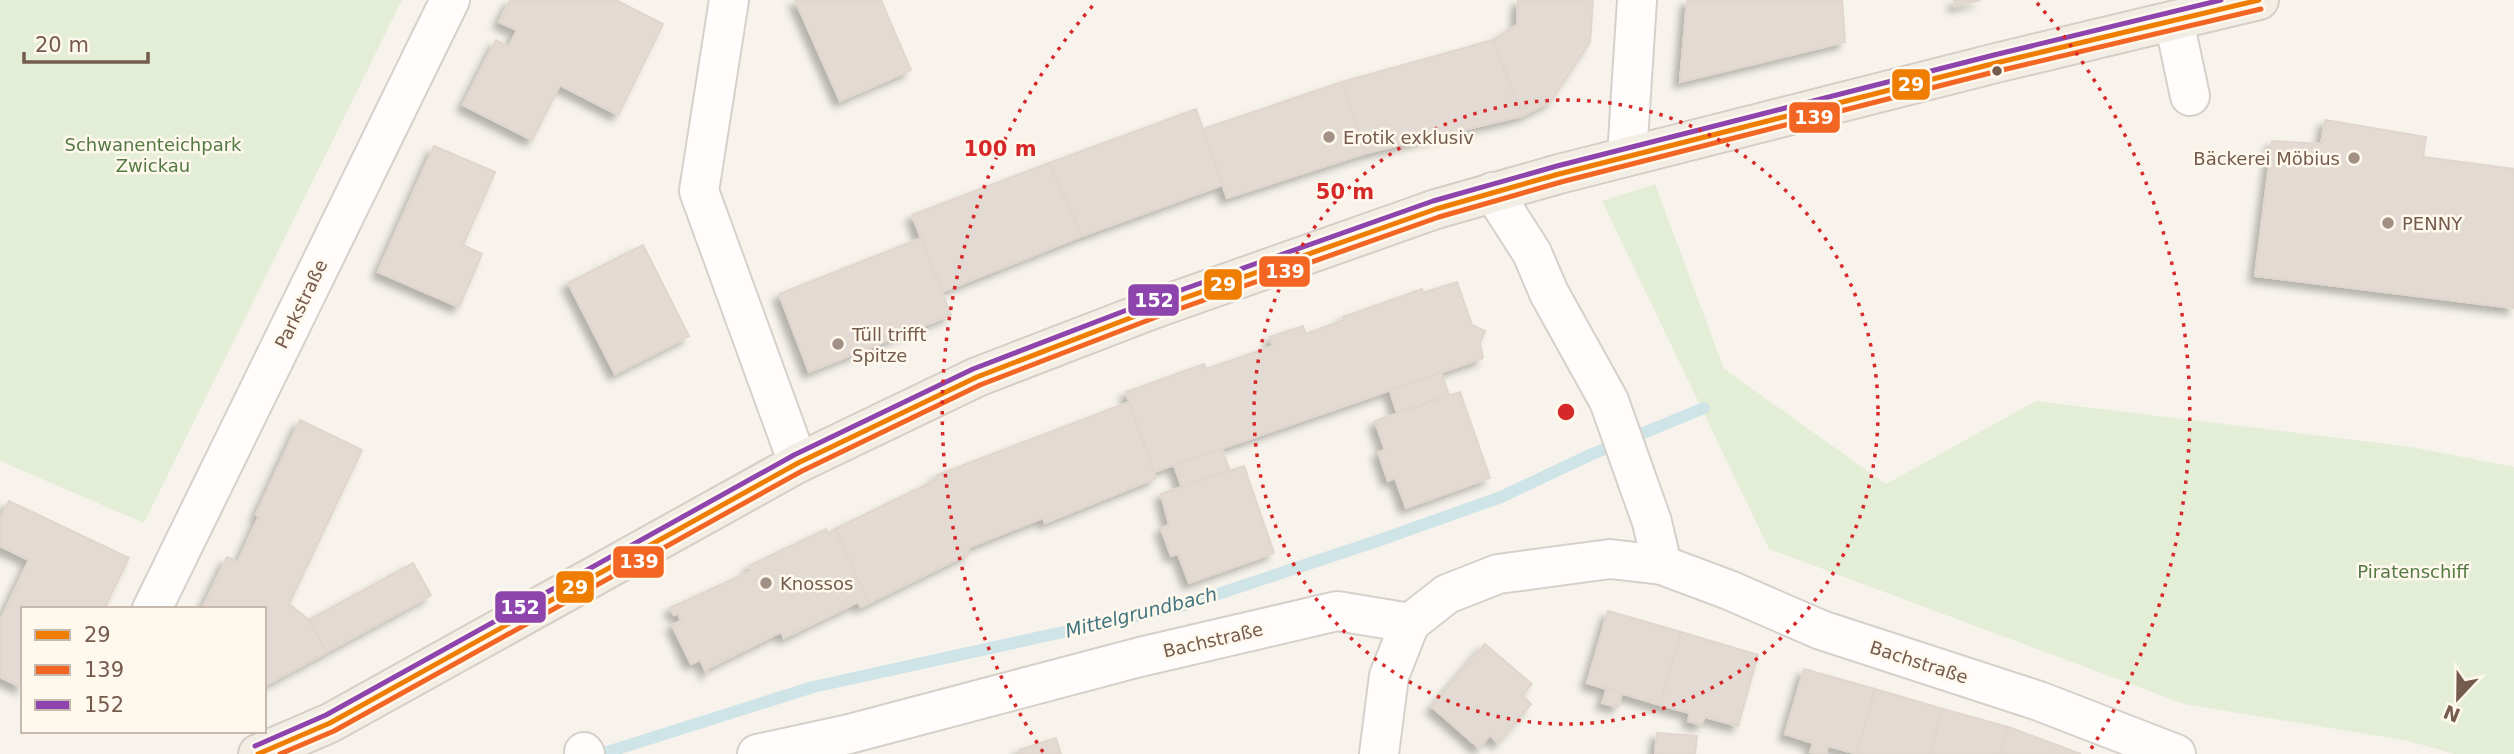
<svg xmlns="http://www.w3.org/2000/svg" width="2514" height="754" font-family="'DejaVu Sans',sans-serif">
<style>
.green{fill:#e4eed7}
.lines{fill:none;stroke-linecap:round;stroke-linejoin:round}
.stream{stroke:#cee4e7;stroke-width:12}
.building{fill:#e3dbd3;stroke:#e0d6ce;stroke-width:2;filter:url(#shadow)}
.minor-casing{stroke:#d6d0ca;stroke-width:42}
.major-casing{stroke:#d5cdc6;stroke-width:42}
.minor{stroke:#fefdfc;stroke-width:38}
.major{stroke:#f2eee6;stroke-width:38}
.bus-1-casing{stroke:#fef8ed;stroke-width:10}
.bus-2-casing{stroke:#fef8ed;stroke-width:10}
.bus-3-casing{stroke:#fef8ed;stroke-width:10}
.bus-1{stroke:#ef7d00;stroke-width:5}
.bus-2{stroke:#f26522;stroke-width:5}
.bus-3{stroke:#8e44ad;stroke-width:5}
.ring{fill:none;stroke:#d62828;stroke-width:3.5;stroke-dasharray:3.5 7}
.bus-dot{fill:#755b4c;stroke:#fef8ed;stroke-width:2.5}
.poi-dot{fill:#a29084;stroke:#fef8ed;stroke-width:2.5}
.labels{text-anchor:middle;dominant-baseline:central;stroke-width:5;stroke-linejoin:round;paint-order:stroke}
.poi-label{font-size:18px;fill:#755b4c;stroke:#fef8ed;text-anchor:start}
.park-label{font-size:18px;fill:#547a44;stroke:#fef8ed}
.street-label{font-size:18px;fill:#755b4c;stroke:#fef8ed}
.water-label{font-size:19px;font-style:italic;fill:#437680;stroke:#fef8ed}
.centre{fill:#d62828;stroke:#fef8ed;stroke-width:3.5}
.ring-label{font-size:21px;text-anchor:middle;font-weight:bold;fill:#d62828;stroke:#fef8ed;stroke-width:5;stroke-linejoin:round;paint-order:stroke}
.line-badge{stroke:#fef8ed;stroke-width:2.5}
.badge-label{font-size:19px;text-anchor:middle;font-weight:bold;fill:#fff}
</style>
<defs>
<filter id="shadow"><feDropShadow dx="-6" dy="6" stdDeviation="3.5" flood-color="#0004"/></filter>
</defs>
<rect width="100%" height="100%" fill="#f7f3ec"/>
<g class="green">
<path d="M 0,0 L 402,0 L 144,523 L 0,461 Z"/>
<path d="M 1655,184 L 1724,369 L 1886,484 L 2036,401 L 2412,447 L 2514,467 L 2514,754 L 2455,754 L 2408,741 L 2184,704 L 1769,549 L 1602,201 Z"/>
</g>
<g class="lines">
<path class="stream" d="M 601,754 L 813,687 L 1182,606 L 1383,539 L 1501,497 L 1590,455 L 1704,408"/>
</g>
<g class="building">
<path d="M 510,0 L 616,0 L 663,24 L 618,115 L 560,85 L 532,140 L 463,105 L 496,40 L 509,47 L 517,30 L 499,22 Z"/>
<path d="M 795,0 L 881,0 L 911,70 L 840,101 Z"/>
<path d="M 1518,0 L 1593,0 L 1590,42 L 1551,101 L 1522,116 L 1493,40 L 1517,25 Z"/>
<path d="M 1687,0 L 1842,0 L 1845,42 L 1680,82 Z"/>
<path d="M 1954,0 L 1981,0 L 1955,6 Z"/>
<path d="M 1493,40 L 1522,116 L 1366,153 L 1342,82 Z"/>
<path d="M 1342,82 L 1366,153 L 1227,198 L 1203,129 Z"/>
<path d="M 1196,109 L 1223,185 L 1082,236 L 1049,163 Z"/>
<path d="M 2325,120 L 2426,137 L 2423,157 L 2514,169 L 2514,308 L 2255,276 L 2272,141 L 2321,144 Z"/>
<path d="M 434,146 L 495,172 L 463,245 L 482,254 L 459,307 L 378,272 Z"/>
<path d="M 1049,163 L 1082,236 L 942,292 L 912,215 Z"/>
<path d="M 921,238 L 951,315 L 809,372 L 779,294 Z"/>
<path d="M 643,245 L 689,336 L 615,374 L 568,283 Z"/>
<path d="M 1457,282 L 1472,325 L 1485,331 L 1480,343 L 1483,358 L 1154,472 L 1126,392 L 1204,364 L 1206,369 L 1273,346 L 1270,337 L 1303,326 L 1306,334 L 1344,320 L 1343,317 L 1422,289 L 1423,293 Z"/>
<path d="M 1441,372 L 1449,395 L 1397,413 L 1390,391 Z"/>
<path d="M 1460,392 L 1490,478 L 1406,508 L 1395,478 L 1388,481 L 1378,452 L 1385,450 L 1375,421 Z"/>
<path d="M 1129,402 L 1156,478 L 1045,523 L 1043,518 L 967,548 L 970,553 L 869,603 L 835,529 L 938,479 L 937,475 Z"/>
<path d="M 300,420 L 362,450 L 289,604 L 309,620 L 327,652 L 264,686 L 264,609 L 202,609 L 227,557 L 238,562 L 259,516 L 256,515 Z"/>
<path d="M 1222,449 L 1230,471 L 1182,488 L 1174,465 Z"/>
<path d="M 1244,466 L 1274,553 L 1189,583 L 1178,554 L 1171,556 L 1161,528 L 1169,525 L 1161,494 Z"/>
<path d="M 9,501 L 129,558 L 104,609 L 23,609 L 23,688 L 0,677 L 0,621 L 29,560 L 0,546 L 0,519 Z"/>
<path d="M 826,529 L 828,534 L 835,529 L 869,603 L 861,607 L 858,602 L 784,638 L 781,632 L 708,668 L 708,675 L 700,660 L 691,664 L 672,625 L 681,621 L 678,613 L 674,615 L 670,608 L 751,571 L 749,566 Z"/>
<path d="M 413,563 L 431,595 L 327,652 L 309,620 Z"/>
<path d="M 1608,611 L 1681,632 L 1660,705 L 1587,683 Z"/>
<path d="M 1681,632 L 1758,655 L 1738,726 L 1705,717 L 1701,725 L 1688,721 L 1690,713 L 1660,705 Z"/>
<path d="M 1485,644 L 1532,684 L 1522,695 L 1531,704 L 1498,743 L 1490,735 L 1479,748 L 1432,707 Z"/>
<path d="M 1804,669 L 1875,689 L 1857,754 L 1828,746 L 1826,754 L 1817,754 L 1810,752 L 1813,743 L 1785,734 Z"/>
<path d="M 1607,688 L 1622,693 L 1618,707 L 1602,703 Z"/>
<path d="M 1875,689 L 1943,709 L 1930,754 L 1857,754 Z"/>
<path d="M 1943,709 L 2008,727 L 2000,754 L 1930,754 Z"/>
<path d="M 2008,727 L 2081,754 L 2000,754 Z"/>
<path d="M 1657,733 L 1697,736 L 1695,754 L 1655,754 Z"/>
<path d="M 1056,738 L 1061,754 L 1019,754 L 1019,750 Z"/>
</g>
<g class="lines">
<g class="minor-casing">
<g id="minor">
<path d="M 729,0 L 699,191 L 798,463"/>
<path d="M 2174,21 L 2190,96"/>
<path d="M 1627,156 L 1637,0"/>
<path d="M 1493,192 L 1532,253 L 1549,293 L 1609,401 L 1652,522 L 1662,565"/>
<path d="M 152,609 L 450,0"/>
<path d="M 584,752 L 585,754"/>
<path d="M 757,754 L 849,734 L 1140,657 L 1337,611 L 1410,623 L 1447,594 L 1498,574 L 1610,559 L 1662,565 L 1729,590 L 1821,630 L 2039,701 L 2176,754"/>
<path d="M 1379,754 L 1389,676 L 1410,623"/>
</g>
</g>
<g class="major-casing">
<path id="major" d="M 258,754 L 330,723 L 798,463 L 977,377 L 1156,308 L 1436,209 L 1559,174 L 1996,63 L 2259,0"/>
</g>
<use href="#minor" class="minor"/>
<use href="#major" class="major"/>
<g class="bus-1-casing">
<path id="bus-1" d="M 258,754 L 330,723 L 798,463 L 977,377 L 1156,308 L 1436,209 L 1559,174 L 1996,63 L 2259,0"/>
</g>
<g class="bus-2-casing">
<path id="bus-2" d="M 280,754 L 334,731 L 802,471 L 980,385 L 1159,316 L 1439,217 L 1561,182 L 1998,71 L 2261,9"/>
</g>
<g class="bus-3-casing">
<path id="bus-3" d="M 255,746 L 326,715 L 794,455 L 973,369 L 1153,300 L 1433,201 L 1557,166 L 1994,55 L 2221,0"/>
</g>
<use href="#bus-1" class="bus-1"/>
<use href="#bus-2" class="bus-2"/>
<use href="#bus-3" class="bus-3"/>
</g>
<g class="ring">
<circle cx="1566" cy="412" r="312"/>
<path d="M1043 752A624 624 0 0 1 1095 3M2037 3A624 624 0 0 1 2089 752"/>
</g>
<circle class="bus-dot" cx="1997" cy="71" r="6"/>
<g class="poi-dot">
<circle cx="1329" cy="137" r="7"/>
<circle cx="2354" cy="158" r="7"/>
<circle cx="2388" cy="223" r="7"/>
<circle cx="838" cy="344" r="7"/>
<circle cx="766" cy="583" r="7"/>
</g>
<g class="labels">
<g class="poi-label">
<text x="1343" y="137">Erotik exklusiv</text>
<text x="2340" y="158" text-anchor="end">Bäckerei Möbius</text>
<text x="2402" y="223">PENNY</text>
<text x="852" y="334">Tüll trifft<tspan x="852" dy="21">Spitze</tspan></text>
<text x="780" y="583">Knossos</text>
</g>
<g class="park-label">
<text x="153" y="144">Schwanenteichpark<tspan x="153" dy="21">Zwickau</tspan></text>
<text x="2413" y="571">Piratenschiff</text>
</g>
<g class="street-label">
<text transform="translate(301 304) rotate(-64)">Parkstraße</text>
<text transform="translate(1213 640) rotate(-13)">Bachstraße</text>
<text transform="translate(1919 662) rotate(18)">Bachstraße</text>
</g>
<g class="water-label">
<text transform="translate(1141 612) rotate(-14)">Mittelgrundbach</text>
</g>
</g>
<circle cx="1566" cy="412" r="10" class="centre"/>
<g class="ring-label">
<text x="1000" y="156">100 m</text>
<text x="1345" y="199">50 m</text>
</g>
<g class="line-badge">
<rect x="1891" y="68" width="40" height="33" rx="7" fill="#ef7d00"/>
<rect x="1788" y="101" width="53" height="33" rx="7" fill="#f26522"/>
<rect x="1258" y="255" width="53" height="33" rx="7" fill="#f26522"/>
<rect x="1203" y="268" width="40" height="33" rx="7" fill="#ef7d00"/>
<rect x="1127" y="283" width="53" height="34" rx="7" fill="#8e44ad"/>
<rect x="612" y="545" width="53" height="34" rx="7" fill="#f26522"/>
<rect x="555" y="570" width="40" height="34" rx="7" fill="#ef7d00"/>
<rect x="494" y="590" width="53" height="34" rx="7" fill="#8e44ad"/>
</g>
<g class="badge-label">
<text x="1911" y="91">29</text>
<text x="1814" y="124">139</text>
<text x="1285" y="278">139</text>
<text x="1223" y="291">29</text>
<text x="1154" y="307">152</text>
<text x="639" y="568">139</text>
<text x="575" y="594">29</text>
<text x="520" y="614">152</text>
</g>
<rect x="21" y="607" width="245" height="126" fill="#fef8ed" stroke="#c7b9ad" stroke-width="2"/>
<rect x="35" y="630" width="35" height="10" fill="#ef7d00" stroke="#c7b9ad" stroke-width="2"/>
<text x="84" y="642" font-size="21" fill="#755b4c">29</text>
<rect x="35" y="665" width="35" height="10" fill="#f26522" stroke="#c7b9ad" stroke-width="2"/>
<text x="84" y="677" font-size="21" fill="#755b4c">139</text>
<rect x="35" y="700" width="35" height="10" fill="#8e44ad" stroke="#c7b9ad" stroke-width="2"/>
<text x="84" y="712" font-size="21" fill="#755b4c">152</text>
<g transform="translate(2458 698) rotate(202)" stroke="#fef8ed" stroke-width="5" paint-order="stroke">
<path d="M0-5L12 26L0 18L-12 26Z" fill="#755b4c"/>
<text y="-10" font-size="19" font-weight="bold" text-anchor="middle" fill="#755b4c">N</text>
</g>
<path d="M24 52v10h124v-10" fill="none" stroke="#755b4c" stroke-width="3.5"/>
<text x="35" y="52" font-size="21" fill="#755b4c" stroke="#fef8ed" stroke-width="5" paint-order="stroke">20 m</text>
</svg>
